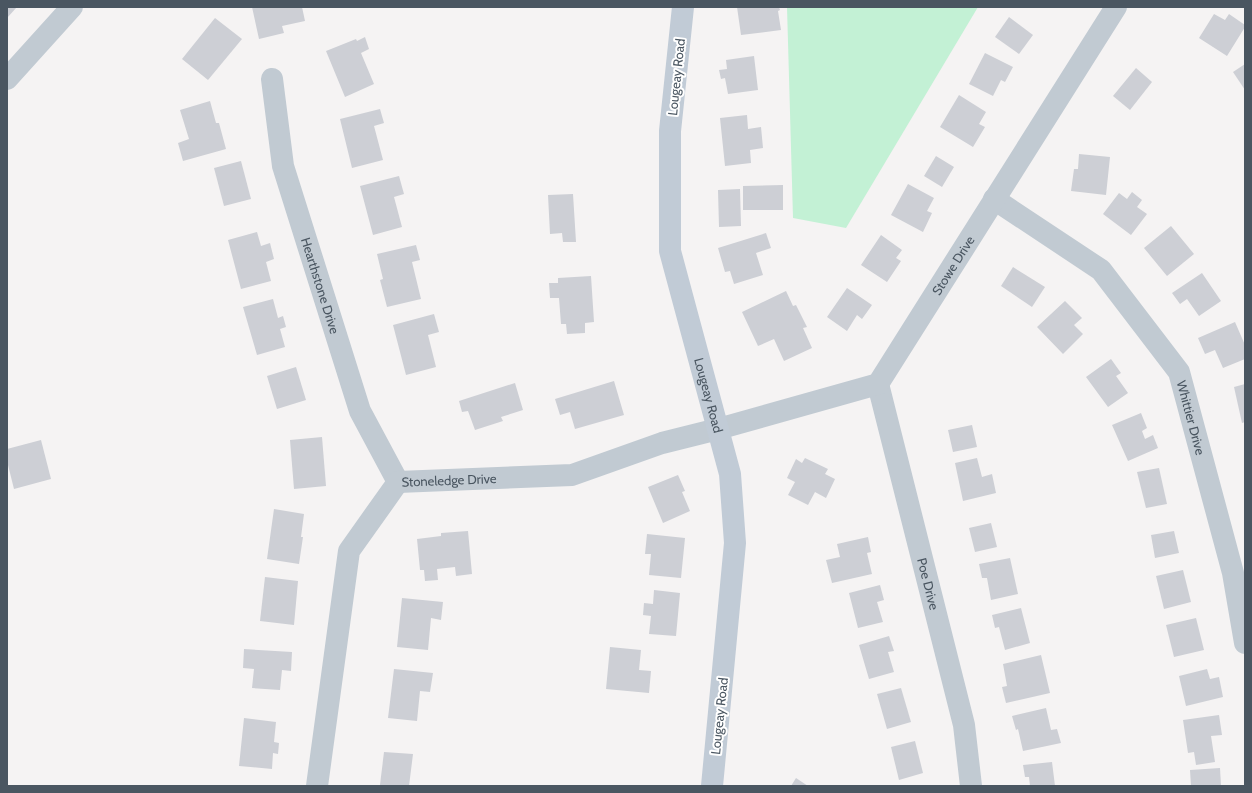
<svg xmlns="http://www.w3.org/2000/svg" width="1252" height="793" font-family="Cabin,sans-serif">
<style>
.green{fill:#c3f1d5}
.building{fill:#cdcfd5}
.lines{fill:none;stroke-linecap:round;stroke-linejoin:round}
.street{stroke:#c1cad2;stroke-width:22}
.secondary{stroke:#c1cbd6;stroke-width:22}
.labels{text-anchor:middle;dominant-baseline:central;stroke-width:4;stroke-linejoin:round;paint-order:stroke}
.street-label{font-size:13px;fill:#4a5661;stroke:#fff}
</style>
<rect width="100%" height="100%" fill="#f5f3f3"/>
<path class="green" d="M 787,7 L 978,7 L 846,228 L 793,218 Z"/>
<g class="building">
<path d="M 7,7 L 17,7 L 7,18 Z"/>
<path d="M 252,7 L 302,7 L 305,21 L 282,26 L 284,33 L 259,39 Z"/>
<path d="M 737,7 L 779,7 L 780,10 L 778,11 L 781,30 L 741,35 Z"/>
<path d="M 1214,14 L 1225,20 L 1229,14 L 1245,25 L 1245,27 L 1227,56 L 1199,38 Z"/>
<path d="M 1009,17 L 1033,35 L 1019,54 L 995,37 Z"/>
<path d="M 215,18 L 242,39 L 208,80 L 182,59 Z"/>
<path d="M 365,37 L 369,49 L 361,53 L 374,84 L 345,97 L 326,51 L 356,39 L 357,41 Z"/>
<path d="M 985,53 L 1013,67 L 1005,82 L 1001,80 L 993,96 L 969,84 Z"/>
<path d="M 754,56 L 758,90 L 728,94 L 725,78 L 721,79 L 719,70 L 727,69 L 726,60 Z"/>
<path d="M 1245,64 L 1245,90 L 1233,72 Z"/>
<path d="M 1136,68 L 1152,82 L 1130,110 L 1113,96 Z"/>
<path d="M 959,95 L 986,112 L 979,124 L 985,127 L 973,147 L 940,127 Z"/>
<path d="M 210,101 L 216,123 L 219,123 L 226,149 L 183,161 L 178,143 L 189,139 L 180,110 Z"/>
<path d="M 380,109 L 384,123 L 374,126 L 383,160 L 352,168 L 340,119 Z"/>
<path d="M 747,115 L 748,129 L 761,127 L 763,148 L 750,150 L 751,163 L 725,166 L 720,118 Z"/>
<path d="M 1079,154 L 1110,157 L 1106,195 L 1071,191 L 1074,169 L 1078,169 Z"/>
<path d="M 936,156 L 954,167 L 942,187 L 924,176 Z"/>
<path d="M 241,161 L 251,199 L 224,206 L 214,168 Z"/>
<path d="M 399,176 L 404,194 L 394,197 L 402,227 L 373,235 L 360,186 Z"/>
<path d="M 908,184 L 934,198 L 927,211 L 932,213 L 923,232 L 891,215 Z"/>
<path d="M 783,185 L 783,210 L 743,210 L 743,186 Z"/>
<path d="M 740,189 L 741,226 L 719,227 L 718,190 Z"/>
<path d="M 1132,192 L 1142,200 L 1137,207 L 1147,214 L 1131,235 L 1103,214 L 1119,193 L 1127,199 Z"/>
<path d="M 573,194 L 576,242 L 563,242 L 562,233 L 550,234 L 548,195 Z"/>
<path d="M 1171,226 L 1194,254 L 1167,276 L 1144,248 Z"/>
<path d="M 257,232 L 261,246 L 270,243 L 274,259 L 266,262 L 271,281 L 241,289 L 228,240 Z"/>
<path d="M 766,233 L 771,248 L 756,253 L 763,275 L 734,284 L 730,271 L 725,272 L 718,248 Z"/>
<path d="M 881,235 L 902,250 L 896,258 L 901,261 L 887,282 L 861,265 Z"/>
<path d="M 416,245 L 420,260 L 412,262 L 421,299 L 387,307 L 380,280 L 383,279 L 377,254 Z"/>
<path d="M 1013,267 L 1045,287 L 1032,307 L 1001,286 Z"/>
<path d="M 1202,273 L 1221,301 L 1199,316 L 1187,299 L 1180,304 L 1172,293 Z"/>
<path d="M 591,276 L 594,322 L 585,323 L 585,333 L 567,334 L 566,324 L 561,324 L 559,298 L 550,298 L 549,283 L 558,283 L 558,278 Z"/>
<path d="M 847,288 L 872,305 L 862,319 L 857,315 L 847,331 L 827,317 Z"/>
<path d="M 786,291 L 793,306 L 796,305 L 807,327 L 803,328 L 812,348 L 784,361 L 774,339 L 758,346 L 742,312 Z"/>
<path d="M 273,299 L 278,318 L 283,316 L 286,327 L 280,329 L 285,347 L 257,355 L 243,307 Z"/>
<path d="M 1065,301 L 1082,318 L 1074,325 L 1083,334 L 1063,354 L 1037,327 Z"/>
<path d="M 434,314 L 439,332 L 428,335 L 436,367 L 406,375 L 393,325 Z"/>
<path d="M 1235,322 L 1245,345 L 1245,359 L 1223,368 L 1215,350 L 1205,354 L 1198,338 Z"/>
<path d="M 1111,359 L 1121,373 L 1116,376 L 1128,393 L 1108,407 L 1086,377 Z"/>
<path d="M 296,367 L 306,400 L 277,409 L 267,376 Z"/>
<path d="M 614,381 L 624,415 L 575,429 L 570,412 L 560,415 L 555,399 Z"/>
<path d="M 515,383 L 523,410 L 501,417 L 503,421 L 475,430 L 468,411 L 462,412 L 459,401 Z"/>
<path d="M 1245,384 L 1245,422 L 1242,423 L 1234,387 Z"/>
<path d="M 1141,413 L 1147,428 L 1142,431 L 1145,439 L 1153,435 L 1158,448 L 1128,461 L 1112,425 Z"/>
<path d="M 972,425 L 977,447 L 953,452 L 948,430 Z"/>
<path d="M 322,437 L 326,486 L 294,489 L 290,440 Z"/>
<path d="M 41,440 L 51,479 L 14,489 L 7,461 L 7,449 Z"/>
<path d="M 805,458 L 828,469 L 825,474 L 835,479 L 826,498 L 815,492 L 808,505 L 788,495 L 795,482 L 787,478 L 796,459 L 802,463 Z"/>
<path d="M 977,458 L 982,477 L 992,474 L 996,493 L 963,501 L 955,463 Z"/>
<path d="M 1159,468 L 1167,504 L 1146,508 L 1137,472 Z"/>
<path d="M 678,475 L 685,491 L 682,492 L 690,511 L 663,523 L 648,487 Z"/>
<path d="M 274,509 L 304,514 L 301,537 L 303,537 L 299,564 L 267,559 Z"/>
<path d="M 991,523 L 997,547 L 975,552 L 969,528 Z"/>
<path d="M 468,531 L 472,574 L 456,576 L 455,567 L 437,569 L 438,580 L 425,581 L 424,570 L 420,570 L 417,539 L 441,536 L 441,533 Z"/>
<path d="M 1174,531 L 1179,553 L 1155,558 L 1151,535 Z"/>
<path d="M 647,534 L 685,538 L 681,578 L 649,575 L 651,554 L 645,554 Z"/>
<path d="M 868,537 L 871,552 L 867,553 L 872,574 L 832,583 L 826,560 L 840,557 L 837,544 Z"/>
<path d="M 1010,558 L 1018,594 L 991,600 L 987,578 L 982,578 L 979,564 Z"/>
<path d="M 1183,570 L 1191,602 L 1164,609 L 1156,576 Z"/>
<path d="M 265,577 L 298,581 L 294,625 L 260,621 Z"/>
<path d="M 880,585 L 884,600 L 877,602 L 883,622 L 858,628 L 849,593 Z"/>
<path d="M 654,590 L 680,593 L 676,636 L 649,634 L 651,616 L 643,615 L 644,603 L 653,604 Z"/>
<path d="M 402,598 L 443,602 L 441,620 L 431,618 L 428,650 L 397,647 Z"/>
<path d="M 1021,608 L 1030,643 L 1005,650 L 999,627 L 995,628 L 992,615 Z"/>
<path d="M 1196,618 L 1204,650 L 1174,657 L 1166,625 Z"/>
<path d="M 889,636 L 894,651 L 888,652 L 894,672 L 869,679 L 859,645 Z"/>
<path d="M 610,647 L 641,650 L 639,670 L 651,671 L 649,693 L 606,689 Z"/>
<path d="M 244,649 L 292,652 L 291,671 L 282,670 L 280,690 L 252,688 L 254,669 L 243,668 Z"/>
<path d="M 1041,655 L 1050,693 L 1006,703 L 1002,687 L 1007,686 L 1003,664 Z"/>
<path d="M 394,669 L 433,673 L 430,692 L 420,691 L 417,721 L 388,718 Z"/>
<path d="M 1207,669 L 1210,679 L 1219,677 L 1223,697 L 1186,706 L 1179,676 Z"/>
<path d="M 901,688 L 911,722 L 887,729 L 877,694 Z"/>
<path d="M 1046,708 L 1051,730 L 1057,729 L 1061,743 L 1023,751 L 1018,729 L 1016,730 L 1012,716 Z"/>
<path d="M 1219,715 L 1222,735 L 1211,736 L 1215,762 L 1196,765 L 1194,752 L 1188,753 L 1183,720 Z"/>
<path d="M 244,718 L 276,722 L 274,742 L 279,743 L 278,754 L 273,753 L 272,769 L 239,766 Z"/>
<path d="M 915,741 L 923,773 L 899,780 L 891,747 Z"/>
<path d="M 384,752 L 413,754 L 409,786 L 380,785 Z"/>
<path d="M 1052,762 L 1055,786 L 1030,786 L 1029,777 L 1025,777 L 1023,765 Z"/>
<path d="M 1220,768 L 1221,786 L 1191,786 L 1190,770 Z"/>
<path d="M 796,778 L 808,786 L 791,786 Z"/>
</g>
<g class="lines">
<g class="street">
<path d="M 7,79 L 72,7"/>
<path id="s1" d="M 272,79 L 283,166 L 360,411 L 398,482"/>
<path id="s2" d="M 994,199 L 1101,270 L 1179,372 L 1233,573 L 1245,643"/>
<path id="s3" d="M 878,384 L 964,725 L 971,786"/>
<path id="s4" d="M 398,482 L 572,475 L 662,443 L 718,429 L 878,384 L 1116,7"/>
<path d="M 317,786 L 349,551 L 398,482"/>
</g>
<path class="secondary" id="s5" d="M 683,7 L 670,131 L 670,251 L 730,474 L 735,543 L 712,786"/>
</g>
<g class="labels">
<g class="street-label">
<text transform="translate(676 77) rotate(-84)">Lougeay Road</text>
<text stroke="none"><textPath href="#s4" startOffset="634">Stowe Drive</textPath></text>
<text stroke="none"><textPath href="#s1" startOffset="213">Hearthstone Drive</textPath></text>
<text stroke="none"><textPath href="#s5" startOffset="394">Lougeay Road</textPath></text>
<text stroke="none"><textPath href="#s2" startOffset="304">Whittier Drive</textPath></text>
<text stroke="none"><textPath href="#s4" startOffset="51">Stoneledge Drive</textPath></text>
<text stroke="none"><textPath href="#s3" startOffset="206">Poe Drive</textPath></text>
<text transform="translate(719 716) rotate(-84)">Lougeay Road</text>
</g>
</g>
<rect width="1252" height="793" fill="none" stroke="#4a5661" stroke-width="16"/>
</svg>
